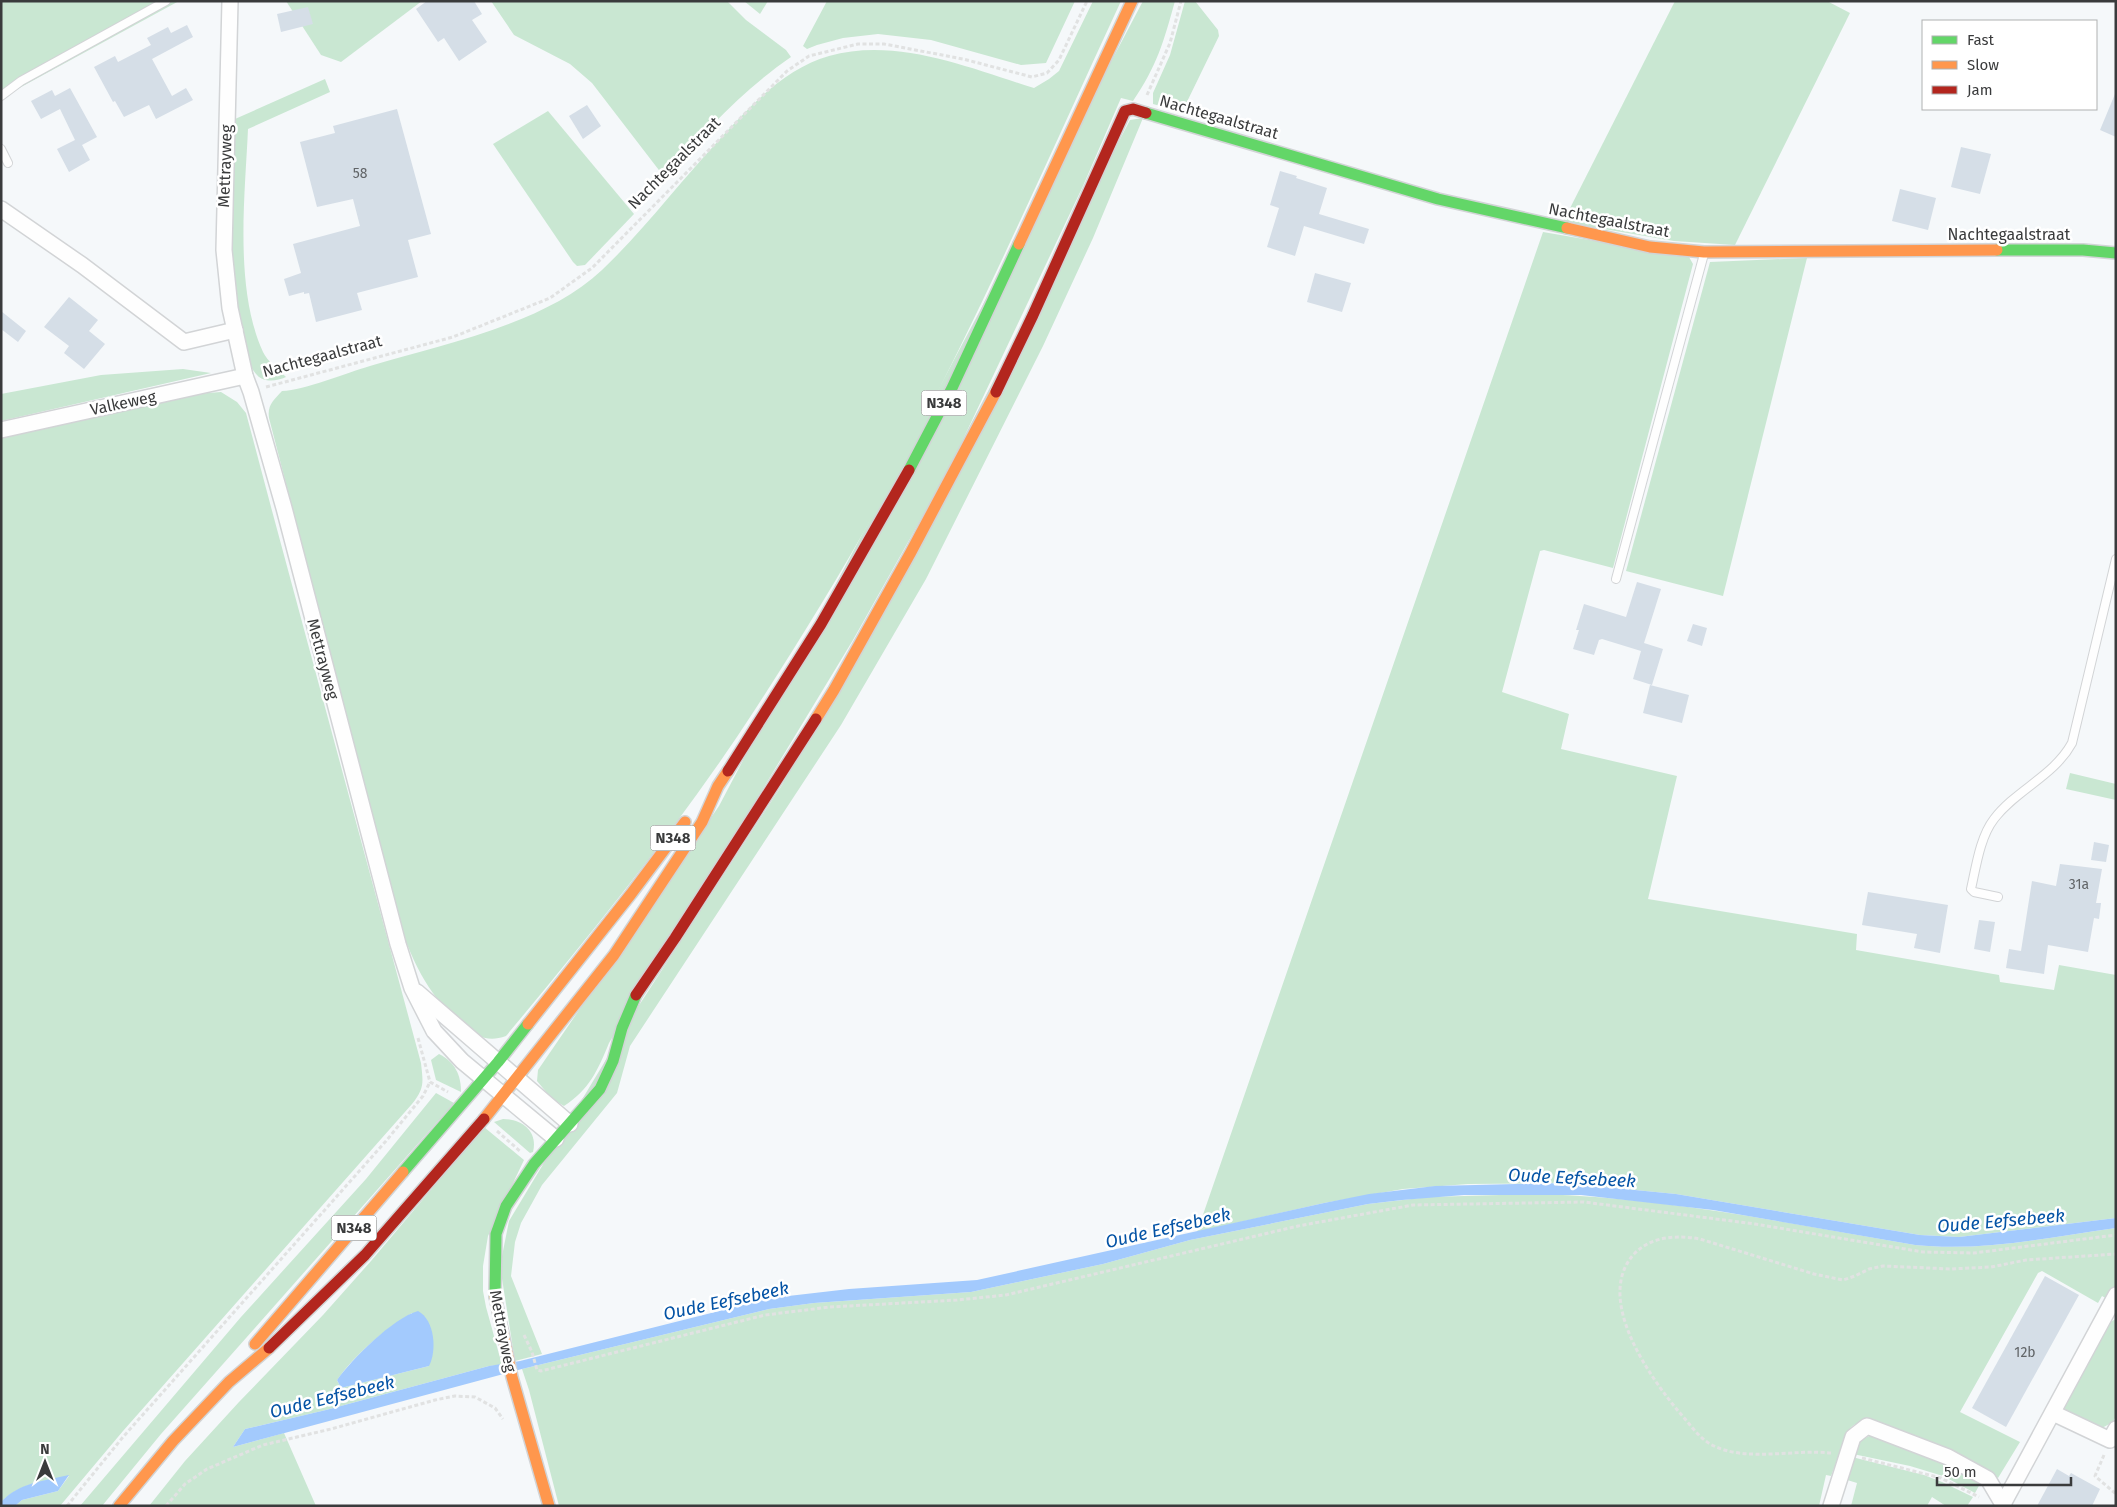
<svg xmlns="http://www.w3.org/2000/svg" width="2117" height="1507" font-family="'Fira Sans',sans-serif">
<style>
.green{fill:#c9e7d2;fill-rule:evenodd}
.water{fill:#a3cafd}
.building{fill:#d5dee7}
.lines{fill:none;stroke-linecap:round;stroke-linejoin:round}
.lane-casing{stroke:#d2d4d6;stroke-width:10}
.street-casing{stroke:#d2d4d6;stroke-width:18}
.fast-casing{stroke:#d2d4d6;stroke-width:14}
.slow-casing{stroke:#d2d4d6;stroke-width:14}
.jam-casing{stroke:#d2d4d6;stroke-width:14}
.path{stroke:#e1e2e2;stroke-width:3;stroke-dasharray:4 2.5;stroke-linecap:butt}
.lane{stroke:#fefefe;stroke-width:8}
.street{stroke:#fefefe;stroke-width:15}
.fast{stroke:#63d668;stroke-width:11}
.slow{stroke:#ff974d;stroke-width:11}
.jam{stroke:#b3261e;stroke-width:11}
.labels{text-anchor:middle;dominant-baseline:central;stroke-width:5;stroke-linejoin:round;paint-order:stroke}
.number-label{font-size:14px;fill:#616467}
.shield{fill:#fff;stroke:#757676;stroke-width:1}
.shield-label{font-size:15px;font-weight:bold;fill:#3a3b3c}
.street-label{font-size:16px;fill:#3a3b3c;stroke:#fff}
.water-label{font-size:18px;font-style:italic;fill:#0453a5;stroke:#fff}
</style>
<rect width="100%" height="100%" fill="#f5f8fa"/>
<g class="green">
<path d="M 1,1 L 179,1 L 1,98 Z"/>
<path d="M 286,1 L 422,1 L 341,62 L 321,55 Z"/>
<path d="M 491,1 L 727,1 L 746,20 L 786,50 L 791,57 C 743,90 703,133 665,178 L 592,83 L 570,64 L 514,35 Z"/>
<path d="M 744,1 L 768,1 L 760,14 Z"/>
<path d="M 827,1 L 1075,1 L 1046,63 L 1021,65 L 931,40 L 878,34 L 843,38 L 817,45 L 807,49 L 803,46 Z"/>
<path d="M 1093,1 L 1121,1 C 1052,150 986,301 910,446 C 864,536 811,623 756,708 C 681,824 594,930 506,1036 C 487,1043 477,1036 462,1024 C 430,998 413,963 400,925 L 269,418 C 267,405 274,400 282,391 C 305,390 346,373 370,366 C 444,344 545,324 602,270 C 644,230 680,182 719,140 C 750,106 784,69 829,56 C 897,37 969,68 1034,88 L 1049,79 L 1059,71 Z"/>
<path d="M 1143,1 L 1175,1 C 1164,41 1157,66 1133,101 L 1121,98 L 1083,186 L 948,471 L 853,640 L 609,1043 C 598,1070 589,1090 564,1106 L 552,1099 L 537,1081 L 538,1070 L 719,806 Z"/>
<path d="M 1185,1 L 1195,1 L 1218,30 L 1219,36 L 1182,112 L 1153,104 L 1153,93 L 1170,55 Z"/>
<path d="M 1675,1 L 1827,1 L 1850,13 L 1735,245 L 1674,241 L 1563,222 Z"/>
<path d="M 325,79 L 330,92 L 248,129 C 245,197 234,288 263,352 C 267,361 279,370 286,377 C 277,381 264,383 257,375 C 249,367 247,355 244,344 C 226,270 233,194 235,119 Z"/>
<path d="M 548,111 L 634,214 L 585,265 L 577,266 L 573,262 L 493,144 Z"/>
<path d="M 1143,118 L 1093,238 L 1043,346 L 926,579 L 841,725 L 630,1046 L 617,1093 L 542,1185 L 521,1223 L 515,1242 L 511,1276 L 542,1354 L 515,1361 L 500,1266 L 509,1221 L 634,1013 L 782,785 L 1130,120 Z"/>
<path d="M 1543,232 L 1689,257 L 1693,264 L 1613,568 L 1544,550 L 1540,551 L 1502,692 L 1569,714 L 1561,749 L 1677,776 L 1648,899 L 1857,934 L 1856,950 L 1999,975 L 2000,982 L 2054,990 L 2059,965 L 2116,975 L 2116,1218 L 1959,1237 L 1920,1235 L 1676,1194 L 1563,1183 L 1468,1184 L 1403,1189 L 1324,1203 L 1197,1232 Z"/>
<path d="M 1807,258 L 1723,596 L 1626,571 L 1710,262 Z"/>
<path d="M 183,369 L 211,373 L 1,421 L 1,394 L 101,375 Z"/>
<path d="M 221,392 L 237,402 L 246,413 L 271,507 L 421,1063 C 423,1082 425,1088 412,1104 L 123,1431 L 60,1506 L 15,1506 L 22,1500 L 58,1491 L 69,1476 C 44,1481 20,1483 1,1502 L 1,438 L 195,394 Z"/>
<path d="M 2070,773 L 2116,784 L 2116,800 L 2066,789 Z"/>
<path d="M 439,1054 C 455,1062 461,1075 461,1092 L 436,1080 L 431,1060 Z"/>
<path d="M 436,1093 L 454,1103 L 161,1434 L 102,1506 L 80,1506 L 241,1317 L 366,1179 Z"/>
<path d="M 503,1119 C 523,1119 538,1132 533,1152 L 530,1153 L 494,1122 Z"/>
<path d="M 484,1127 L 524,1160 L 488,1236 L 483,1266 L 483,1291 L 486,1307 L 502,1365 L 489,1366 L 326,1410 L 245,1429 L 233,1447 L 284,1433 L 316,1506 L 149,1506 L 185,1461 L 239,1402 L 323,1315 L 371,1261 ZM 412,1313 L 429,1366 L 341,1388 L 337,1380 C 356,1353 384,1330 412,1313 Z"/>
<path d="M 1538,1194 C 1665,1197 1790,1224 1915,1245 C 1982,1252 2050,1237 2116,1228 L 2116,1287 L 2109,1300 L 2102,1296 L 2098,1303 L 2042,1271 L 2038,1273 L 1960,1412 L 2020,1442 L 1998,1478 L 1940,1445 L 1871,1423 C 1863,1422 1854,1422 1849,1430 L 1831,1476 L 1826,1475 L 1819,1506 L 559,1506 L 529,1390 L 522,1369 L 769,1309 L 814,1303 L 971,1292 L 1103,1264 L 1190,1240 L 1368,1204 L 1429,1197 Z"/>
<path d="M 2116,1319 L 2116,1416 L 2113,1422 L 2102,1428 L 2065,1412 L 2063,1403 L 2108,1323 Z"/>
<path d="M 1871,1435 L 1916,1448 L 1981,1482 L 1975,1493 L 1943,1476 L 1910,1466 L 1853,1454 L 1858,1442 Z"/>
<path d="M 1852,1457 L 1924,1475 L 1942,1482 L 1973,1497 L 1967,1506 L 1946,1506 L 1932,1497 L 1927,1506 L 1851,1506 L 1857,1483 L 1844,1479 Z"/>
</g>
<g class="water">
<path d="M 1563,1183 L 1676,1194 L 1920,1235 L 1959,1237 L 2116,1218 L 2116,1228 C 2050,1237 1982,1252 1915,1245 L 1713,1210 L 1581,1195 L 1464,1195 L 1402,1200 L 1368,1204 L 1190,1240 L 1103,1264 L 971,1292 L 814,1303 L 769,1309 L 522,1369 L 233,1447 L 245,1429 L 326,1410 L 489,1366 L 520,1361 L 771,1298 L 849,1289 L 977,1280 L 1324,1203 L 1369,1194 L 1435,1186 Z"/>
<path d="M 418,1311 C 435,1320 437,1351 429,1366 L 341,1388 L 337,1380 C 352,1359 393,1318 418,1311 Z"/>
<path d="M 69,1475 L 58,1491 L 22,1500 L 15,1506 L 1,1506 L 1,1502 C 20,1482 44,1481 69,1475 Z"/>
</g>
<g class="building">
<path d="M 427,1 L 474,1 L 482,14 L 472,20 L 487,42 L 459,61 L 444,38 L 438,42 L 416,9 Z"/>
<path d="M 308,7 L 313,24 L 281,32 L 277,14 Z"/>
<path d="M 187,25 L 193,37 L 152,59 L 172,96 L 186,88 L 193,100 L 156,119 L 149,105 L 124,117 L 115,101 L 113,102 L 94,67 L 115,56 L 118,62 L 151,45 L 147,38 L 168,27 L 171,33 Z"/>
<path d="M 70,88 L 97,137 L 82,145 L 90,160 L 69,172 L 57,149 L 75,140 L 60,109 L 41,119 L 31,101 L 52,90 L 55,96 Z"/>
<path d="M 2115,94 L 2116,94 L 2116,137 L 2100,130 Z"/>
<path d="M 587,105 L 601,126 L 583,139 L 569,116 Z"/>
<path d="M 397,109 L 431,234 L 408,240 L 418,277 L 357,293 L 362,310 L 316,322 L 309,293 L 304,294 L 304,292 L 289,296 L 284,279 L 301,273 L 293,244 L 360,226 L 353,199 L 317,207 L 300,142 L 335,133 L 333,126 Z"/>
<path d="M 1961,147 L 1991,154 L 1980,194 L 1951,187 Z"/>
<path d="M 1280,171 L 1297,176 L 1296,178 L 1327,188 L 1319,214 L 1369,229 L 1364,244 L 1304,226 L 1295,256 L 1267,247 L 1279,208 L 1270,205 Z"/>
<path d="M 1900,189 L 1936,198 L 1928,230 L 1892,221 Z"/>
<path d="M 1315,273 L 1351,283 L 1342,312 L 1307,302 Z"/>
<path d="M 69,297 L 98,320 L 89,331 L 105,344 L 84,369 L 64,353 L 69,346 L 44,327 Z"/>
<path d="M 1,311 L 26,331 L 18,342 L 1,329 Z"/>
<path d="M 1637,582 L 1661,589 L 1644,643 L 1663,649 L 1652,685 L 1633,679 L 1641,651 L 1602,639 L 1599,640 L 1594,655 L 1573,649 L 1579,630 L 1576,630 L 1584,604 L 1626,617 Z"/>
<path d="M 1693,624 L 1707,628 L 1702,646 L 1687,641 Z"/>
<path d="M 1650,685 L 1689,695 L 1682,723 L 1643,713 Z"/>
<path d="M 2094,842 L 2109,845 L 2106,862 L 2091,860 Z"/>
<path d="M 2060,864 L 2102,869 L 2096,903 L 2101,903 L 2099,919 L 2094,918 L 2088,952 L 2048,945 L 2044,974 L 2006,968 L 2009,949 L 2021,951 L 2032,881 L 2056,886 Z"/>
<path d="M 1868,892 L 1948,905 L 1940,953 L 1914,948 L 1917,934 L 1862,925 Z"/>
<path d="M 1979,920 L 1995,922 L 1990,952 L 1974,949 Z"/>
<path d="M 2045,1276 L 2079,1295 L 2006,1427 L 1972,1408 Z"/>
<path d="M 2057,1469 L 2069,1476 L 2071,1473 L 2100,1489 L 2092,1506 L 2037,1506 Z"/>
</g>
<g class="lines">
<g class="lane-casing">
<g id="lane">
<path d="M 1,96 L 21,81 L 166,1"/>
<path d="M 1,149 L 8,163"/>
<path d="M 1616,579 L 1704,254"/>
<path d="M 1998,897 L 1974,892 L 1971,889 C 1976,867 1980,837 1994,819 C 2016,790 2054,776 2072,743 L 2116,559"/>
</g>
</g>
<g class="street-casing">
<g id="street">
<path d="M 230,1 L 224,250 L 230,308 L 245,376 L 251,392 L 284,508 L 398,944 L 412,988 L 434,1031 L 462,1061 L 556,1139"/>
<path d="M 1,209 L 82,265 L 184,342 L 235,330"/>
<path d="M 1,430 L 245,376"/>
<path d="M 417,992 L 570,1124"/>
<path d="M 2053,1413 L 2110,1440 L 2116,1429"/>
<path d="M 2003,1504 L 2116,1295"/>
<path d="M 1831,1506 L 1853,1437 L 1867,1426 L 1948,1457 L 1988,1479 L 2004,1506"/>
</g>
</g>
<g class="fast-casing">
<g id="fast">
<path d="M 1146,113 L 1438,199 L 1567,228"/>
<path d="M 1997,250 L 2083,250 L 2116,253"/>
<path d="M 909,470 L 952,388 L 1019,244"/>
<path d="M 403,1172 L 498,1062 L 528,1024"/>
<path d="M 495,1296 L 496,1234 L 506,1206 L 534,1164 L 600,1089 L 613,1061 L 622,1028 L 636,995"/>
</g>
</g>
<g class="slow-casing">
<g id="slow">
<path d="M 1567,228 L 1650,247 L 1704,252 L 1997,250"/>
<path d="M 1019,244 L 1132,1"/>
<path d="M 816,719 L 834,690 L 911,552 L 996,392"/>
<path d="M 528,1024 L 631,894 L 685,822"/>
<path d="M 484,1119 L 614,955 L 702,822 L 718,786 L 728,771"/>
<path d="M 495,1296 L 512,1377 L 549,1506"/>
<path d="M 255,1344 L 403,1172"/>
<path d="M 119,1506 L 173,1441 L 229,1382 L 269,1348"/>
</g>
</g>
<g class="jam-casing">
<g id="jam">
<path d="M 996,392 L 1033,315 L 1125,111 L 1133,109 L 1146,113"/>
<path d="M 728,771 L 821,624 L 909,470"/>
<path d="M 636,995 L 675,938 L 816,719"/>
<path d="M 269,1348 L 365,1255 L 484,1119"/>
</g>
</g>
<g class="path">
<path d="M 1147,95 L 1170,43 L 1181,1"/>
<path d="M 266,387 L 453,337 L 550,298 L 592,268 L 787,71 L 809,56 L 858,44 L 884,44 L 963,59 L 1032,77 L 1047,73 L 1059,60 L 1087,1"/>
<path d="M 418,1038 L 430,1082 L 448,1092"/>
<path d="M 497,1131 L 521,1152"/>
<path d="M 524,1335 L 532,1352 L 537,1370 L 541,1371 L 765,1315 L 830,1307 L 957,1300 L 1006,1295 L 1298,1226 L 1413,1205 L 1584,1202 L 1755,1224 L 1923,1252 L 1974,1253 L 2116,1235"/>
<path d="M 1831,1453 C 1795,1449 1747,1462 1714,1446 C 1699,1439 1690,1424 1679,1412 C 1649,1376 1593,1297 1635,1253 C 1652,1236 1678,1235 1700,1239 L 1814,1274 L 1843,1280 L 1855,1276 L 1869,1269 L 1883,1266 L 1951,1269 L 1991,1267 L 2026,1260 L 2116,1254"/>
<path d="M 2104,1455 L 2095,1476 L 2116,1494"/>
<path d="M 1862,1458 L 1941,1478 L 1979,1497"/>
<path d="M 67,1506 L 123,1437 L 386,1141 L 423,1096 L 430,1082"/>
<path d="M 166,1506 L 185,1484 L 207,1469 L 263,1445 L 331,1429 L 435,1400 L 455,1396 L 475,1397 L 495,1408 L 503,1419"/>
</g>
<use href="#lane" class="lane"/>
<use href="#street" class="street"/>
<use href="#fast" class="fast"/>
<use href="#slow" class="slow"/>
<use href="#jam" class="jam"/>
</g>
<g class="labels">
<g class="number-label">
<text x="360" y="173">58</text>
<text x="2079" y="884">31a</text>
<text x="2025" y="1352">12b</text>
</g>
<g class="shield">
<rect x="921.5" y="390.5" width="45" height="25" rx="4"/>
<rect x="650.5" y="825.5" width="45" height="25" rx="4"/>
<rect x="331.5" y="1215.5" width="45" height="25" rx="4"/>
</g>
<g class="shield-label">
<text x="944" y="403">N348</text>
<text x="673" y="838">N348</text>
<text x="354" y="1228">N348</text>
</g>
<g class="street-label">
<text transform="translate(1219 117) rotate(16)">Nachtegaalstraat</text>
<text transform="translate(674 163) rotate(-45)">Nachtegaalstraat</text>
<text transform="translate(225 166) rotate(-88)">Mettrayweg</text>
<text transform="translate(1609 220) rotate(11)">Nachtegaalstraat</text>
<text x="2009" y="234">Nachtegaalstraat</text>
<text transform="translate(322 356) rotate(-15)">Nachtegaalstraat</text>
<text transform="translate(123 403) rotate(-12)">Valkeweg</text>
<text transform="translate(323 659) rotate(75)">Mettrayweg</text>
<text transform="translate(503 1331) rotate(79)">Mettrayweg</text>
</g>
<g class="water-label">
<text transform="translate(1572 1178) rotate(3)">Oude Eefsebeek</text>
<text transform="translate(2001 1221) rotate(-5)">Oude Eefsebeek</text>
<text transform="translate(1168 1228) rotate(-13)">Oude Eefsebeek</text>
<text transform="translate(726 1301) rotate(-12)">Oude Eefsebeek</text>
<text transform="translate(332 1397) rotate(-14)">Oude Eefsebeek</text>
</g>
</g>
<rect width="2117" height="1507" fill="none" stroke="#3a3b3c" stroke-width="5"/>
<rect x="1922" y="20" width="175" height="90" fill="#ffffff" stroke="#b0b1b1"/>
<rect x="1932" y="36" width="25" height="8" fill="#63d668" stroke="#b0b1b1"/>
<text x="1967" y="45" font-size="15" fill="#3a3b3c">Fast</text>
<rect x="1932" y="61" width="25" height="8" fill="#ff974d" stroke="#b0b1b1"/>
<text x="1967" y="70" font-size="15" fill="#3a3b3c">Slow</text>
<rect x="1932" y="86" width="25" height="8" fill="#b3261e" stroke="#b0b1b1"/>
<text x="1967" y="95" font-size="15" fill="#3a3b3c">Jam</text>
<g transform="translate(45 1462)" stroke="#ffffff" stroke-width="4" paint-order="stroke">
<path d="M0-4L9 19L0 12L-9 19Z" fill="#3a3b3c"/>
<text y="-8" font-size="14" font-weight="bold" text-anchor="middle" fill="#3a3b3c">N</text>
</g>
<path d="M1937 1477v8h134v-8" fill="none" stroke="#3a3b3c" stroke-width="2.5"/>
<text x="1944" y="1477" font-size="15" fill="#3a3b3c" stroke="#ffffff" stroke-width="4" paint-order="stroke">50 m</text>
</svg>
